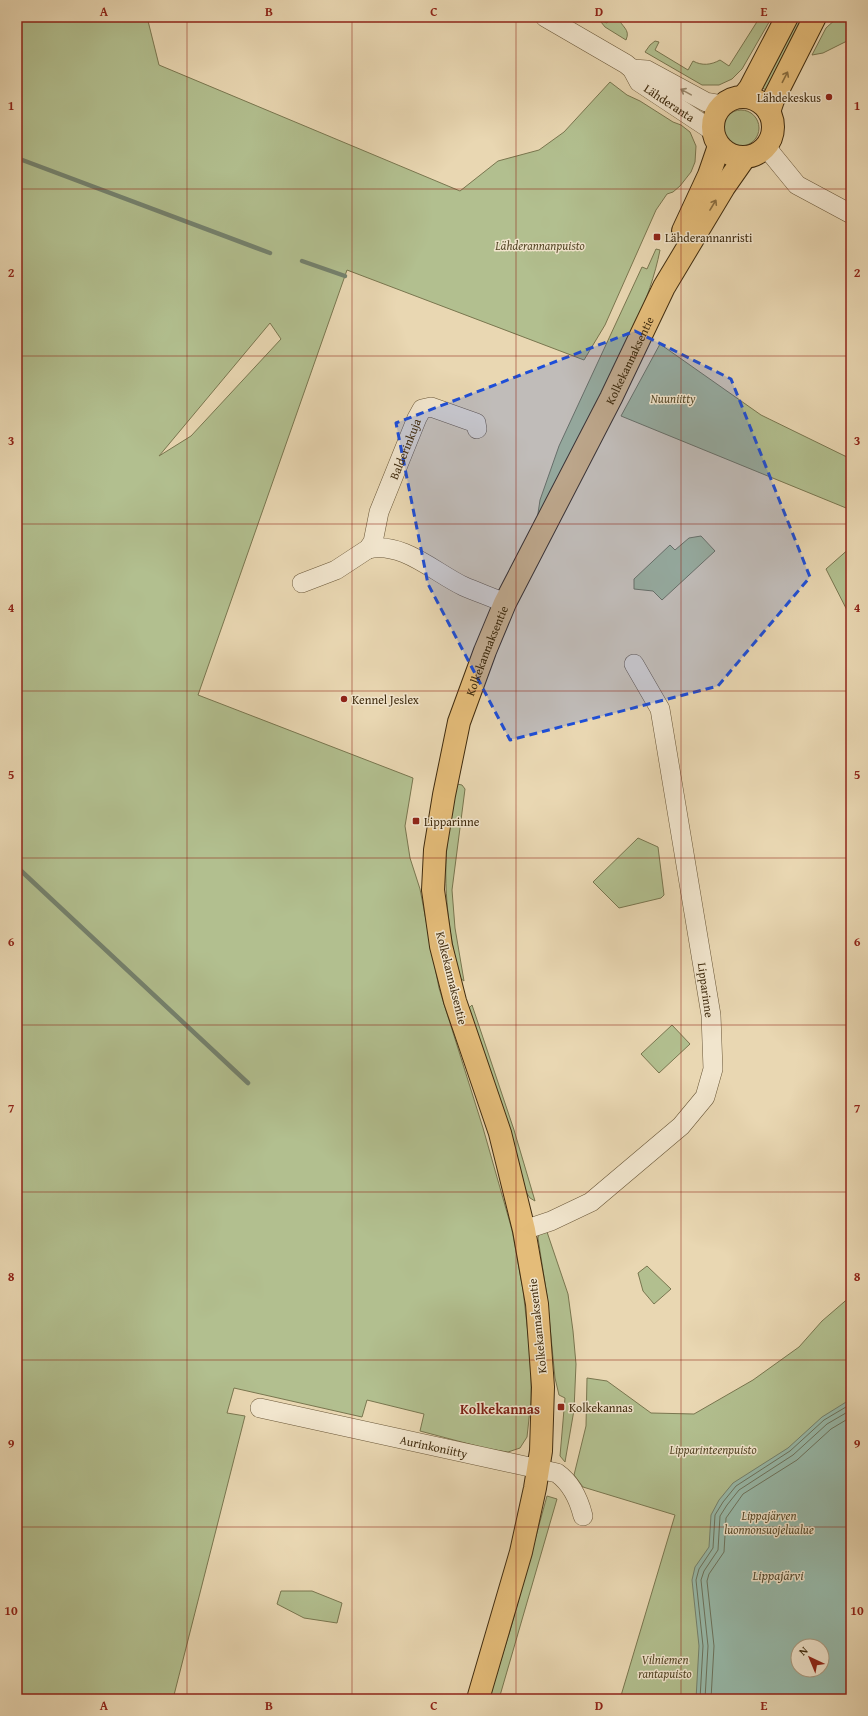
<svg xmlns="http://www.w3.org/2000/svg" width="868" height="1716" font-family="'Gentium Book Plus',serif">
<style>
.green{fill:#b2bf8f;stroke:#79764f;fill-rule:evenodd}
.water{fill:#97baab;stroke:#74816d;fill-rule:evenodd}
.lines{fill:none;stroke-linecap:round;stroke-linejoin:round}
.shore{stroke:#6c735d;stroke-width:1}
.stream{stroke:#74816d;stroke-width:4.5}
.minor-casing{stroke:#6a5738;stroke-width:20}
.primary-casing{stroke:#402c0f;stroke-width:24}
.minor{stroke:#f1e5cd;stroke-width:19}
.primary{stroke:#e4bc79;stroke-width:22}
.oneway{stroke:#8a6d3f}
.oneway2{stroke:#98886e}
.marked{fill:#1d4ed8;fill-opacity:0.2;stroke:#1d4ed8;stroke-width:3;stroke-dasharray:8 5;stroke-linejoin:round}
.grid{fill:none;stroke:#8f2418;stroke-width:1;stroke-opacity:0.55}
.poi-dot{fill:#8f2418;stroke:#f1e5cd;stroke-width:1.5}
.labels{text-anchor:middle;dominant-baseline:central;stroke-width:3;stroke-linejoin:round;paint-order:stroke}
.poi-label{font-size:12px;fill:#402c0f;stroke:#f1e5cd;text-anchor:start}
.street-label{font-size:12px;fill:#402c0f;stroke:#f1e5cd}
.park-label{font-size:12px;font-style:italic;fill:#574929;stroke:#f1e5cd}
.water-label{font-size:13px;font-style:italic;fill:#51482e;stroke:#f1e5cd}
.quarter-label{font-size:14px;font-weight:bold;fill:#7a1f14;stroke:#f1e5cd}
.neatline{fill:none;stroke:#8f2418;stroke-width:1.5}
.grid-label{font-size:13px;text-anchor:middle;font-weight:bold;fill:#8f2418}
</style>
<rect width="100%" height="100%" fill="#e9d7b2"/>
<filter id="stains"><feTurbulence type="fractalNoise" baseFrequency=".005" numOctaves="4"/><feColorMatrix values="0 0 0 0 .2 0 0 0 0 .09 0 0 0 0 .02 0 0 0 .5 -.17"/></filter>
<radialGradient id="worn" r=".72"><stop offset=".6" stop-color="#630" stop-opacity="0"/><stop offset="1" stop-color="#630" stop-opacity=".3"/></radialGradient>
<g class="green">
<path d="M 17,17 L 147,17 L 159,65 L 460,191 L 498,161 L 539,150 L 564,132 L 610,82 L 627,95 L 640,101 L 673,122 L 681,125 L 690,132 L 696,146 L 695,162 L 691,172 L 680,186 L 673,192 L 667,194 L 656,210 L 605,325 L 584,360 L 347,270 L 198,695 L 413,778 L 405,826 L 410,858 L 420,889 L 439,988 L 483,1128 L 512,1230 L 523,1290 L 531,1360 L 531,1400 L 527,1437 L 520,1448 L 508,1452 L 488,1449 L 420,1431 L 424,1414 L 367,1400 L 362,1417 L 234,1388 L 227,1413 L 245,1416 L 173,1699 L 17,1699 ZM 270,323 L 281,339 L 191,436 L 159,456 Z"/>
<path d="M 611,17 L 618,17 C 621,27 631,29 626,40 L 605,27 L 601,22 L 602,21 L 607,23 Z"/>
<path d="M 760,17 L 772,17 L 742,69 L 732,79 L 719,85 L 702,85 L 645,52 L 650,45 L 655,41 L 659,42 L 655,50 L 688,70 L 693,61 C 702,66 711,65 720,60 L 729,66 Z"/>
<path d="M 794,17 L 803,17 L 766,90 L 757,85 Z"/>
<path d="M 838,17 L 851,17 L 851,39 L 823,53 L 812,55 L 826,28 Z"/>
<circle cx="741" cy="128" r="18"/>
<path d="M 656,249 L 660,250 C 650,301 625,347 602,393 C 580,435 558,478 537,520 L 540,500 L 559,446 L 642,267 L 647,269 Z"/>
<path d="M 660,344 L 761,415 L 851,459 L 851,510 L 621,416 Z"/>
<path d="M 701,536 L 715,551 L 662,600 L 653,591 L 634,589 L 634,579 L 670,545 L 675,550 L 689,538 Z"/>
<path d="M 851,547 L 851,618 L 826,569 Z"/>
<path d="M 457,784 L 462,785 L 465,789 L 452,890 L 455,928 L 464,981 L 460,978 C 447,929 442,877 449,826 C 451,812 454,798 457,784 Z"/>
<path d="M 638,838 L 658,847 L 664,895 L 661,898 L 619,908 L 593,882 Z"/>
<path d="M 472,1005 L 514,1130 L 535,1201 L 530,1198 L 526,1192 L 468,1009 Z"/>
<path d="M 672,1025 L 690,1044 L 659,1073 L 641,1054 Z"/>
<path d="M 546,1229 L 568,1294 L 573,1331 L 576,1364 L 574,1410 L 565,1462 L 560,1456 L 565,1398 L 559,1395 L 555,1378 L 547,1296 L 538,1238 L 539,1234 Z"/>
<path d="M 647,1266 L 671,1289 L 654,1304 L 643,1291 L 638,1273 Z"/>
<path d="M 851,1296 L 851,1699 L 620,1699 L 675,1515 L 583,1487 L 574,1475 L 586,1426 L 587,1378 L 607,1381 L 651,1413 L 694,1414 L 753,1380 L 799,1347 L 822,1321 ZM 798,1646 L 822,1646 L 822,1670 L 798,1670 Z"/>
<path d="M 547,1496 L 557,1499 L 499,1699 L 489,1699 L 511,1627 Z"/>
<path d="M 281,1591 L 312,1591 L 342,1603 L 337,1623 L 304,1618 L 277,1604 Z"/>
</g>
<path class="water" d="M 851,1399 L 851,1699 L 696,1699 L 699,1646 L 692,1580 L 695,1567 L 709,1547 L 711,1515 L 719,1500 L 733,1483 L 788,1448 L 822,1417 ZM 798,1646 L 822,1646 L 822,1670 L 798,1670 Z"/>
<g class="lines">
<g class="shore">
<path d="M 700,1699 L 703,1646 L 696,1580 L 699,1569 L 713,1548 L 715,1515 L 723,1502 L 736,1486 L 790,1451 L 824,1420 L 851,1404"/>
<path d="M 705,1699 L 708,1646 L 701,1580 L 704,1571 L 718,1550 L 720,1516 L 727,1505 L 739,1490 L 793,1455 L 827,1424 L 851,1410"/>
<path d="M 711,1699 L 714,1646 L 707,1581 L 709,1574 L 724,1552 L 726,1518 L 743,1494 L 797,1460 L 831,1429 L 851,1417"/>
</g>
<g class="stream">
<path d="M 17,158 L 270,253"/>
<path d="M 302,261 L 345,276"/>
<path d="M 17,867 L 248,1083"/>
</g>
<g class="minor-casing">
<g id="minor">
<path id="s1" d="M 545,17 L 626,64 L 632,69 L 639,82 L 713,131"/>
<path d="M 632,69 L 647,70 L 706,102 L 723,105"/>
<path d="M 766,147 L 797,185 L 851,214"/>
<path d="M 368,549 C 402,541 434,572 463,586 C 477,592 491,597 505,603"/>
<path id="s2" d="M 302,583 L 336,570 L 368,549 L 373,542 L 379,512 L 417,418 L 422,409 L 431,407 L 476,423 L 477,429"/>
<path d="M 524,1230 L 551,1221 L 591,1202 L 681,1126 L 705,1097 L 713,1069 L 711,1015 L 660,709 L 634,664"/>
<path id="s3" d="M 260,1408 L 557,1473 C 571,1483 579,1500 583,1516"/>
</g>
</g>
<g class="primary-casing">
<g id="primary">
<path d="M 743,97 L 750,88 L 787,17"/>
<circle cx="743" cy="127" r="30"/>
<path d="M 769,112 L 773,100 L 815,17"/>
<path d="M 683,231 L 709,175 L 719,146"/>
<path id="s4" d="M 478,1699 L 521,1552 L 535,1488 L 541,1451 L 543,1387 L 537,1304 L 524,1230 L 500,1133 L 455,1001 L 441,946 L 433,890 L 435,850 L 444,795 L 459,722 L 485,651 L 505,603 L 611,398 L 664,287 L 724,187 L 745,157"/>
</g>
</g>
<use href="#minor" class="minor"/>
<use href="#primary" class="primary"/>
</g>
<defs><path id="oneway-shaft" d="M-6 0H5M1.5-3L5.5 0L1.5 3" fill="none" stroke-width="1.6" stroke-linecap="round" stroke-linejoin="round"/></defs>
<g class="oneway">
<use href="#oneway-shaft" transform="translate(785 77) rotate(-63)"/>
<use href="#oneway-shaft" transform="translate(713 205) rotate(-59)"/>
</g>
<use class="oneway2" href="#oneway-shaft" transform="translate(686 92) rotate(-151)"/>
<path class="marked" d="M 635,331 L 731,379 L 810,577 L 718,686 L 510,740 L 428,584 L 396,423 Z"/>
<path class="grid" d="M 187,17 L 187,1699M 352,17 L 352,1699M 516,17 L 516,1699M 681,17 L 681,1699M 17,189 L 851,189M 17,356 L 851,356M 17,524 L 851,524M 17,691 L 851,691M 17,858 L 851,858M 17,1025 L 851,1025M 17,1192 L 851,1192M 17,1360 L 851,1360M 17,1527 L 851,1527"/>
<g class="poi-dot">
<circle cx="829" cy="97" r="4"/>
<rect x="653" y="233" width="8" height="8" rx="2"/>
<circle cx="344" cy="699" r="4"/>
<rect x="412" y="817" width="8" height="8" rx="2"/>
<rect x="557" y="1403" width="8" height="8" rx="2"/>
</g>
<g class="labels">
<g class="poi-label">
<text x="821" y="97" text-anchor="end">Lähdekeskus</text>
<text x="665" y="237">Lähderannanristi</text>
<text x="352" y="699">Kennel Jeslex</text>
<text x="424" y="821">Lipparinne</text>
<text x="569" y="1407">Kolkekannas</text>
</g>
<g class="street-label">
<text stroke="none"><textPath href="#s1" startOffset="153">Lähderanta</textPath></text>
<text stroke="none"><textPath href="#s4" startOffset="1402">Kolkekannaksentie</textPath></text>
<text stroke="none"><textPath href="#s2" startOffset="182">Balderinkuja</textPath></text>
<text stroke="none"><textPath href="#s4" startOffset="1078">Kolkekannaksentie</textPath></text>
<text transform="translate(452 978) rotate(76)">Kolkekannaksentie</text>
<text transform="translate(706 990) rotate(82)">Lipparinne</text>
<text transform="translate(537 1326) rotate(-96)">Kolkekannaksentie</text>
<text stroke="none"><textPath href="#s3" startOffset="178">Aurinkoniitty</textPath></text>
</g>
<g class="park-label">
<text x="540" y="245">Lähderannanpuisto</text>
<text x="673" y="398">Nuuniitty</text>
<text x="713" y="1449">Lipparinteenpuisto</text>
<text x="769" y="1515">Lippajärven<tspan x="769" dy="14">luonnonsuojelualue</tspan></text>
<text x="665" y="1659">Vilniemen<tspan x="665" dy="14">rantapuisto</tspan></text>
</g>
<g class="water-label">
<text x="778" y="1575">Lippajärvi</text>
</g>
<g class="quarter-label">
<text x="500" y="1409">Kolkekannas</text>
</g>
</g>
<rect width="868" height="1716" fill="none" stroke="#e9d7b2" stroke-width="44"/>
<g transform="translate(810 1658) rotate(316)"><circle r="19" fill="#f1e5cd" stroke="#aa9b81"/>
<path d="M0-3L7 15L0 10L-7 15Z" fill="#8f2418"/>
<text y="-6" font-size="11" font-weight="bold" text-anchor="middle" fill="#402c0f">N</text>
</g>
<rect x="22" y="22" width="824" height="1672" class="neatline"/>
<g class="grid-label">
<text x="104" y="16">A</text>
<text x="269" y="16">B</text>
<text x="434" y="16">C</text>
<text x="599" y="16">D</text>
<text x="764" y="16">E</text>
<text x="11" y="110">1</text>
<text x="857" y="110">1</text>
<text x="11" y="277">2</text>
<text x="857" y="277">2</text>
<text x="11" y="445">3</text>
<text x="857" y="445">3</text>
<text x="11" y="612">4</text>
<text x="857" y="612">4</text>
<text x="11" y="779">5</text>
<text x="857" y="779">5</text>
<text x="11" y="946">6</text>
<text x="857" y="946">6</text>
<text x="11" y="1113">7</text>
<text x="857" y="1113">7</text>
<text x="11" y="1281">8</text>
<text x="857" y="1281">8</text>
<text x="11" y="1448">9</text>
<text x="857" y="1448">9</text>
<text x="11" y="1615">10</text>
<text x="857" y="1615">10</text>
<text x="104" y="1710">A</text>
<text x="269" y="1710">B</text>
<text x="434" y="1710">C</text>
<text x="599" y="1710">D</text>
<text x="764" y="1710">E</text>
</g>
<rect width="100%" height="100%" filter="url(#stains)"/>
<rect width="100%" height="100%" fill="url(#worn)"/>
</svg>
